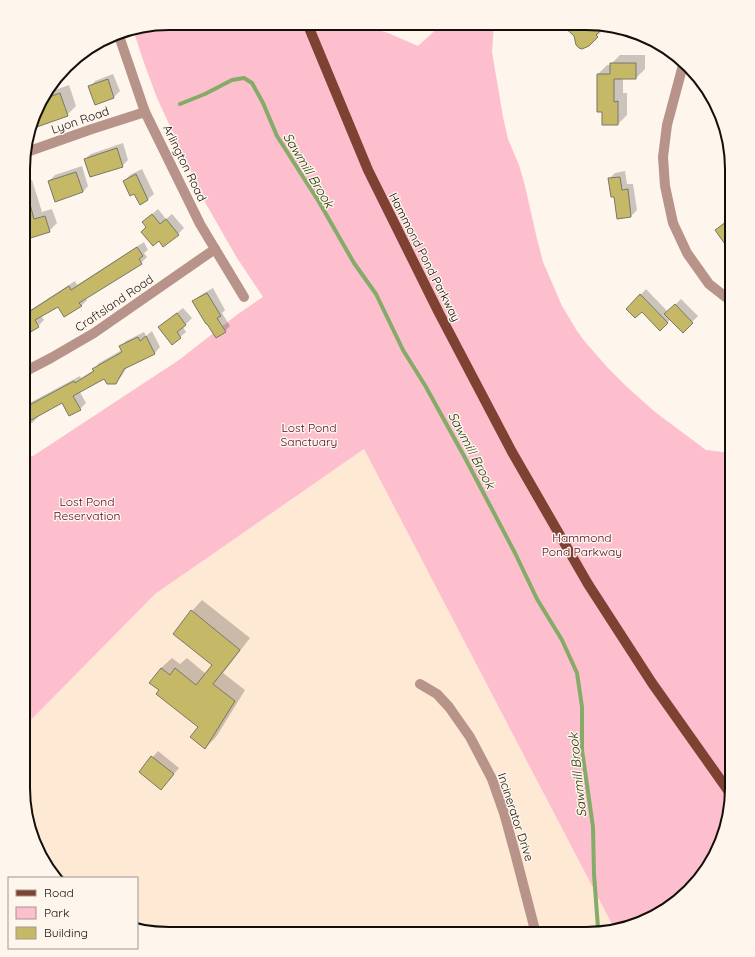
<svg xmlns="http://www.w3.org/2000/svg" width="755" height="957" font-family="Quicksand,sans-serif">
<style>
.built{fill:#fee9d4}
.green{fill:#fdbece}
.shadow{fill:#0003}
.lines{fill:none;stroke-linecap:round;stroke-linejoin:round}
.stream{stroke:#84ab68;stroke-width:4}
.building{fill:#c5b968;stroke:#7a7766}
.minor{stroke:#b8938a;stroke-width:10}
.primary{stroke:#7e4132;stroke-width:10}
.labels{text-anchor:middle;dominant-baseline:central;stroke-width:3;stroke-linejoin:round;paint-order:stroke}
.street-label{font-size:12px;fill:#140f0a;stroke:#fef5ec}
.park-label{font-size:12px;fill:#510726;stroke:#fef5ec}
.water-label{font-size:13px;font-style:italic;fill:#203908;stroke:#fef5ec}
.rim{fill:none;stroke:#140f0a;stroke-width:2}
</style>
<rect width="100%" height="100%" fill="#fef5ec"/>
<path class="built" d="M 364,449 L 516,740 L 614,928 L 595,934 L 159,934 L 137,926 L 137,878 L 59,878 L 42,861 L 23,788 L 23,728 L 155,594 Z"/>
<path class="green" d="M 169,23 L 358,24 L 388,33 L 418,46 L 442,24 L 494,24 L 492,52 L 503,117 L 508,139 L 519,165 L 525,186 L 537,239 L 543,262 L 562,306 L 577,331 L 586,343 L 608,368 L 627,387 L 655,412 L 706,450 L 723,452 L 732,455 L 732,798 L 708,869 L 659,915 L 614,928 L 364,449 L 155,594 L 23,728 L 24,457 L 33,456 L 179,360 L 238,314 L 263,297 L 237,258 L 206,204 L 157,98 L 143,60 L 133,29 Z"/>
<g class="shadow">
<path d="M 559,24 L 605,24 L 604,26 L 606,27 L 588,45 L 565,27 L 558,25 Z"/>
<path d="M 98,45 L 91,51 L 86,51 Z"/>
<path d="M 620,55 L 645,55 L 645,69 L 636,78 L 623,78 L 623,93 L 627,93 L 627,115 L 618,124 L 598,74 L 607,65 L 611,65 L 611,64 Z"/>
<path d="M 113,74 L 120,91 L 114,97 L 96,103 L 90,87 L 95,81 Z"/>
<path d="M 69,85 L 76,106 L 67,115 L 32,126 L 42,96 L 44,94 Z"/>
<path d="M 123,143 L 128,160 L 122,166 L 85,159 L 91,154 Z"/>
<path d="M 82,166 L 88,186 L 83,192 L 49,181 L 55,175 Z"/>
<path d="M 142,169 L 154,194 L 148,199 L 140,203 L 135,192 L 124,181 L 130,175 Z"/>
<path d="M 625,171 L 627,184 L 633,184 L 637,210 L 631,216 L 618,218 L 615,196 L 609,179 L 615,173 Z"/>
<path d="M 32,180 L 42,212 L 52,209 L 57,223 L 49,231 L 24,239 L 24,182 Z"/>
<path d="M 158,209 L 166,219 L 172,214 L 184,228 L 178,234 L 159,240 L 143,222 Z"/>
<path d="M 732,216 L 732,252 L 716,230 L 725,221 Z"/>
<path d="M 144,242 L 148,250 L 144,253 L 147,257 L 141,263 L 85,298 L 87,300 L 81,306 L 58,305 L 41,316 L 44,320 L 38,326 L 24,335 L 24,314 L 75,281 L 77,285 Z"/>
<path d="M 213,288 L 225,310 L 222,313 L 230,326 L 225,331 L 194,301 L 199,296 Z"/>
<path d="M 646,289 L 668,312 L 681,299 L 698,316 L 683,331 L 671,319 L 660,329 L 642,310 L 627,309 Z"/>
<path d="M 183,308 L 192,318 L 183,327 L 186,332 L 172,344 L 159,327 L 165,322 Z"/>
<path d="M 152,331 L 160,347 L 155,353 L 127,367 L 121,377 L 115,383 L 104,378 L 80,392 L 86,403 L 80,409 L 62,402 L 37,415 L 38,417 L 32,423 L 24,425 L 24,406 L 80,376 L 81,378 L 94,370 L 94,369 L 99,363 L 122,350 L 120,347 L 126,341 L 144,332 L 146,336 Z"/>
<path d="M 202,600 L 250,638 L 223,673 L 245,690 L 216,737 L 205,748 L 199,726 L 160,690 L 161,668 L 172,658 L 180,664 L 187,658 L 206,674 L 213,665 L 192,611 Z"/>
<path d="M 158,751 L 179,768 L 161,789 L 140,772 Z"/>
</g>
<g class="lines">
<path class="stream" d="M 180,104 L 205,94 L 232,80 L 244,78 L 252,83 L 263,103 L 277,136 L 319,202 L 354,263 L 376,294 L 403,350 L 426,387 L 464,456 L 515,553 L 537,599 L 562,640 L 577,673 L 582,707 L 582,750 L 593,827 L 594,874 L 598,928 L 599,933"/>
</g>
<g class="building">
<path d="M 561,24 L 596,24 L 601,30 L 596,35 L 598,37 L 589,46 L 582,49 L 579,48 L 576,45 L 574,36 Z"/>
<path d="M 610,63 L 636,63 L 636,79 L 614,79 L 614,102 L 618,101 L 618,125 L 602,125 L 602,112 L 597,112 L 597,74 L 610,74 Z"/>
<path d="M 108,79 L 114,98 L 95,105 L 88,86 Z"/>
<path d="M 60,93 L 68,116 L 31,129 L 41,100 Z"/>
<path d="M 117,148 L 123,167 L 90,177 L 84,159 Z"/>
<path d="M 76,172 L 83,192 L 55,202 L 48,181 Z"/>
<path d="M 136,174 L 148,200 L 140,205 L 134,194 L 130,196 L 123,181 Z"/>
<path d="M 620,177 L 622,190 L 628,189 L 631,217 L 617,219 L 614,197 L 611,197 L 608,178 Z"/>
<path d="M 27,193 L 34,219 L 45,216 L 50,232 L 24,240 L 24,194 Z"/>
<path d="M 152,214 L 160,224 L 166,219 L 179,235 L 163,247 L 159,241 L 153,246 L 141,232 L 146,227 L 142,222 Z"/>
<path d="M 732,218 L 732,254 L 715,230 Z"/>
<path d="M 137,247 L 143,256 L 139,259 L 142,264 L 79,303 L 82,306 L 64,317 L 58,307 L 35,320 L 39,327 L 24,336 L 24,315 L 69,286 L 71,290 Z"/>
<path d="M 207,293 L 221,316 L 217,318 L 226,332 L 216,338 L 207,324 L 206,324 L 192,301 Z"/>
<path d="M 640,294 L 668,323 L 660,331 L 642,312 L 635,318 L 626,309 Z"/>
<path d="M 675,304 L 693,323 L 683,333 L 664,314 Z"/>
<path d="M 177,313 L 186,325 L 177,332 L 181,338 L 172,345 L 158,327 Z"/>
<path d="M 146,336 L 155,354 L 124,369 L 116,384 L 107,384 L 104,379 L 73,396 L 81,410 L 69,416 L 62,403 L 24,424 L 24,408 L 74,381 L 75,383 L 94,371 L 92,369 L 122,352 L 119,346 L 138,337 L 140,341 Z"/>
<path d="M 191,610 L 240,650 L 213,684 L 235,701 L 205,749 L 190,737 L 198,727 L 156,694 L 159,690 L 149,683 L 161,668 L 170,675 L 175,668 L 196,685 L 212,665 L 173,634 Z"/>
<path d="M 151,756 L 174,774 L 161,790 L 139,772 Z"/>
</g>
<g class="lines">
<g class="minor">
<path d="M 118,33 L 145,112 L 200,224 L 215,249 L 244,297"/>
<path d="M 683,65 L 667,125 L 663,157 L 665,186 L 673,223 L 687,253 L 709,284 L 732,302"/>
<path d="M 24,153 L 92,129 L 145,112"/>
<path d="M 24,372 L 51,358 L 94,333 L 215,249"/>
<path d="M 420,684 L 437,694 L 449,707 L 470,737 L 492,779 L 504,813 L 515,853 L 536,934"/>
</g>
<path class="primary" d="M 307,23 L 368,170 L 439,313 L 512,452 L 588,584 L 652,683 L 732,796"/>
</g>
<g class="labels">
<g class="street-label">
<text transform="translate(80 120) rotate(-19)">Lyon Road</text>
<text transform="translate(185 163) rotate(64)">Arlington Road</text>
<text transform="translate(425 257) rotate(63)">Hammond Pond Parkway</text>
<text transform="translate(114 303) rotate(-34)">Craftsland Road</text>
<text transform="translate(516 817) rotate(72)">Incinerator Drive</text>
</g>
<g class="park-label">
<text x="309" y="427">Lost Pond<tspan x="309" dy="14">Sanctuary</tspan></text>
<text x="87" y="501">Lost Pond<tspan x="87" dy="14">Reservation</tspan></text>
<text x="582" y="537">Hammond<tspan x="582" dy="14">Pond Parkway</tspan></text>
</g>
<g class="water-label">
<text transform="translate(309 170) rotate(59)">Sawmill Brook</text>
<text transform="translate(472 450) rotate(62)">Sawmill Brook</text>
<text transform="translate(577 775) rotate(-96)">Sawmill Brook</text>
</g>
</g>
<path d="M0 0H755V957H0ZM169 30H586A139 139 0 0 1 725 169V788A139 139 0 0 1 586 927H169A139 139 0 0 1 30 788V169A139 139 0 0 1 169 30Z" fill="#fef5ec" fill-rule="evenodd"/>
<path class="rim" d="M169 30H586A139 139 0 0 1 725 169V788A139 139 0 0 1 586 927H169A139 139 0 0 1 30 788V169A139 139 0 0 1 169 30Z"/>
<rect x="8" y="877" width="130" height="72" fill="#fef5ec" stroke="#a09992"/>
<rect x="16" y="890" width="20" height="6" fill="#7e4132" stroke="#a09992"/>
<text x="44" y="897" font-size="12" fill="#140f0a">Road</text>
<rect x="16" y="907" width="20" height="12" fill="#fdbece" stroke="#a09992"/>
<text x="44" y="917" font-size="12" fill="#140f0a">Park</text>
<rect x="16" y="927" width="20" height="12" fill="#c5b968" stroke="#a09992"/>
<text x="44" y="937" font-size="12" fill="#140f0a">Building</text>
</svg>
